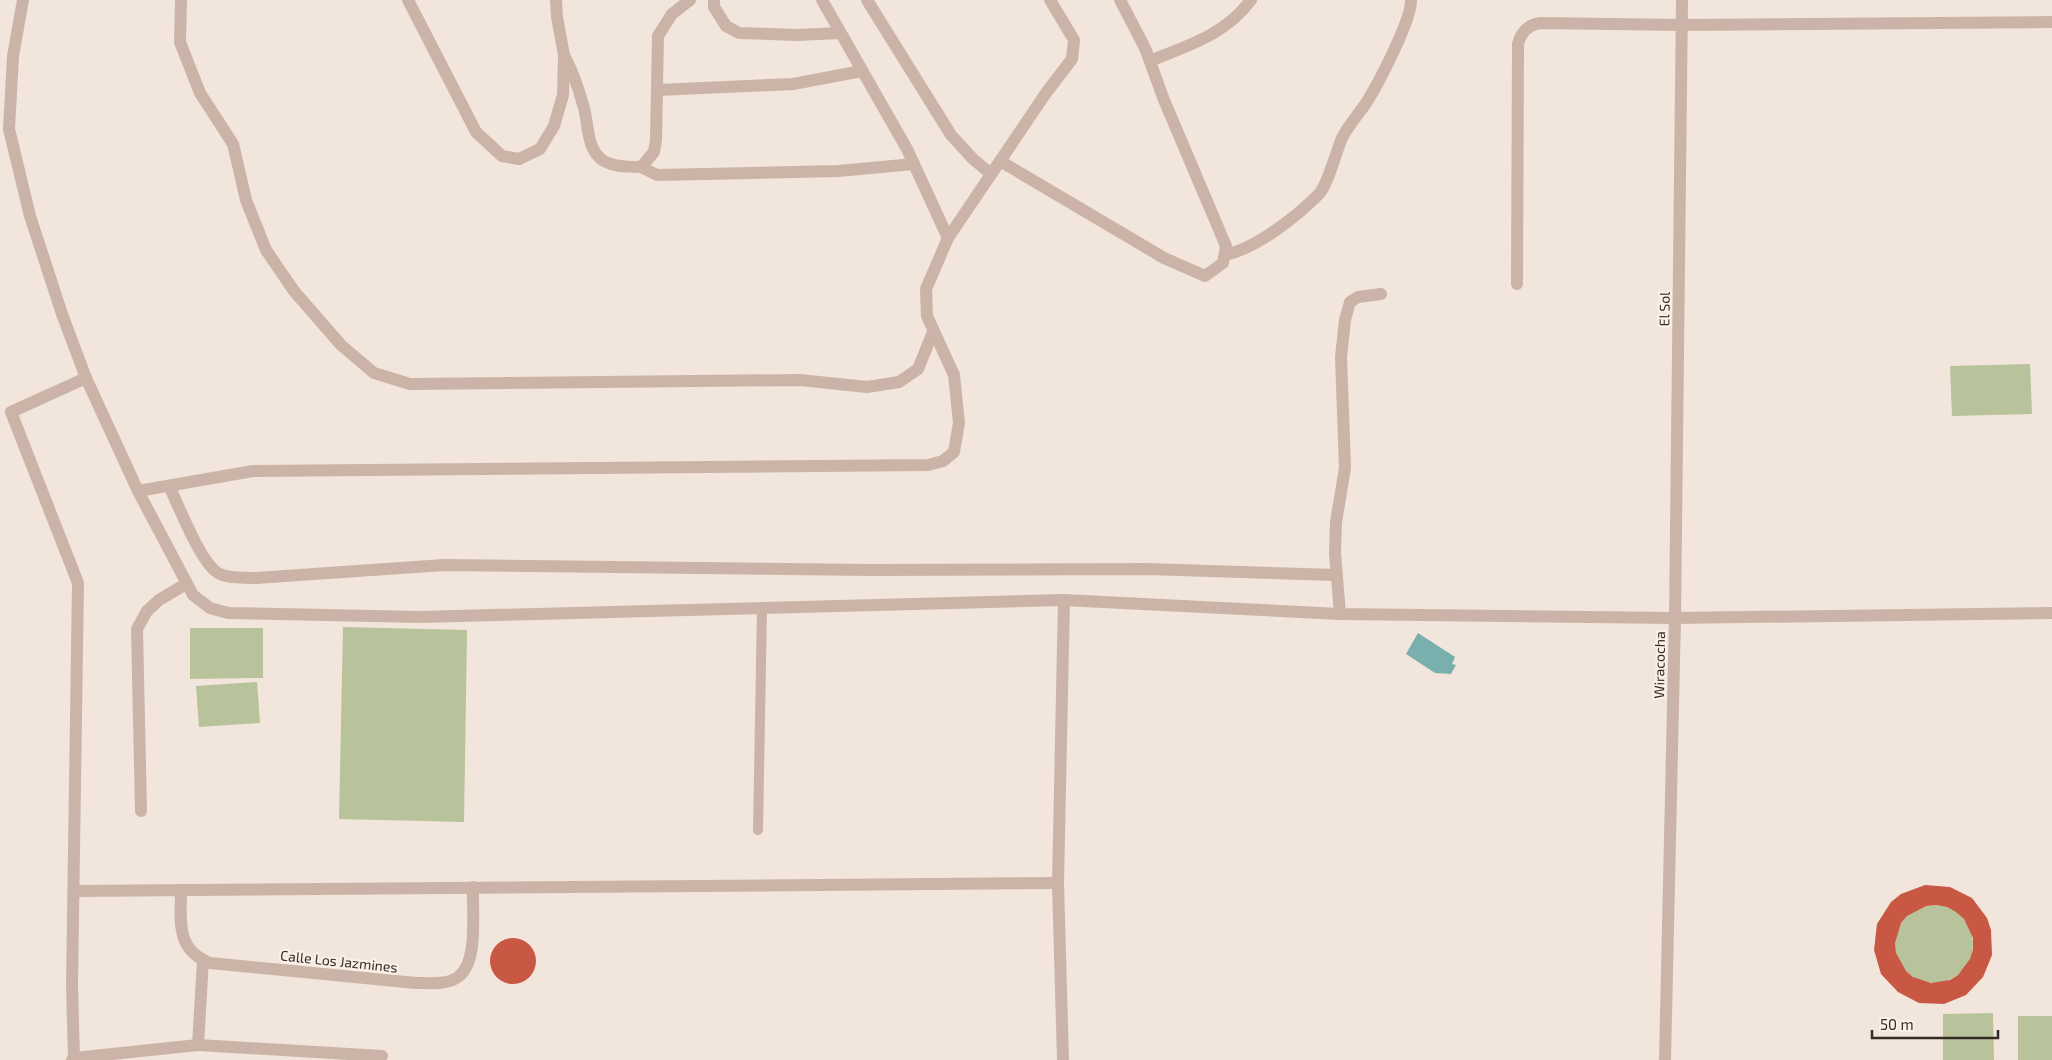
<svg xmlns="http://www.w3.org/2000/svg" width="2052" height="1060" font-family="'Exo 2',sans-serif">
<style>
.green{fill:#b8c29b}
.water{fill:#79b0ad}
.building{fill:#c85743;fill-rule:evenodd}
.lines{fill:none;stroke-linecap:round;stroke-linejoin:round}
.service{stroke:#cbb4a7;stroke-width:10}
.minor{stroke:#cbb4a7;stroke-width:12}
.tertiary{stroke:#cbb4a7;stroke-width:12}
.labels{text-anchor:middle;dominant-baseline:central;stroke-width:4.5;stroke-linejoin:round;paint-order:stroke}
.street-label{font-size:14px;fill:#372b27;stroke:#faf0e7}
</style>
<rect width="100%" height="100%" fill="#f2e5db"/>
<g class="green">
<path d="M 2030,364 L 2032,414 L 1952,416 L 1950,366 Z"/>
<path d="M 343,627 L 467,630 L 464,822 L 339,819 Z"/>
<path d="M 190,628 L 263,628 L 263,678 L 190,679 Z"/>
<path d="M 257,682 L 260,723 L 199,727 L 196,686 Z"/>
<circle cx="1934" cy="944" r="39"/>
<path d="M 1993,1013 L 1994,1060 L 1943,1060 L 1943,1014 Z"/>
<rect x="2018" y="1016" width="34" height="44"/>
</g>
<path class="water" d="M 1418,633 L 1455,657 L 1452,664 L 1456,665 L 1451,674 L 1435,673 L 1406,654 Z"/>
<g class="building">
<path d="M 1925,885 L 1950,887 L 1972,898 L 1987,918 L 1991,930 L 1992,955 L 1983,977 L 1966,995 L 1944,1004 L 1919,1003 L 1898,992 L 1881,974 L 1874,950 L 1877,924 L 1891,902 L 1901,894 ZM 1936,905 L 1947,907 L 1956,912 L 1964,919 L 1973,938 L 1973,949 L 1970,959 L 1958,975 L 1950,980 L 1931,983 L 1913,977 L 1906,971 L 1896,953 L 1895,943 L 1901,923 L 1907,916 L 1926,906 Z"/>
<circle cx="513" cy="961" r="23"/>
</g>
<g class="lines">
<path class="service" d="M 758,830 L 762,608"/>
<g class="minor">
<path d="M 23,0 L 13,56 L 9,129 L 30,216 L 62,314 L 86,378 L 138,491 L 253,471 L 928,465 L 943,461 L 954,452 L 959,423 L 954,375 L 927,316 L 926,289 L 948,238 L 1046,93 L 1072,59 L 1074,40 L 1050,0"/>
<path d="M 181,0 L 180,42 L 200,93 L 233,144 L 246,200 L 266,250 L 294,291 L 341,345 L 374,373 L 410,384 L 800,380 L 867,387 L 899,382 L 918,369 L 933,332"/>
<path d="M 408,0 L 476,132 L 502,156 L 519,159 L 540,149 L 554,126 L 563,95 L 564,55 L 557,17 L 556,0"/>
<path d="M 714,0 L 714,7 L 726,26 L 739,33 L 797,35 L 840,33"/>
<path d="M 822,0 L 907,149 L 948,238"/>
<path d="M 867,0 L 951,135 L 973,159 L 991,174"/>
<path d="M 565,57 C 574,74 579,90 584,108 C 588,123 587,144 598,156 C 607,167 628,167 641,167 L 654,152 L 656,140 L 658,36 L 672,14 L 690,0"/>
<path d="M 1150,61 C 1189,45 1225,35 1251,0"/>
<path d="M 658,90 L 793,84 L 862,71"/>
<path d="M 1000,161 L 1164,258 L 1205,276 L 1223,263 L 1226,246 L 1164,100 L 1145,48 L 1120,0"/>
<path d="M 641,167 L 657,175 L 838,171 L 914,164"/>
<path d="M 1225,255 C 1257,248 1296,217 1319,194 C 1328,184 1336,152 1342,138 C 1349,124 1360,113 1368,100 C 1379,82 1412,19 1411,0"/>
<path d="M 1517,284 L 1518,44 C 1521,32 1528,25 1540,23 L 1682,25 L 2052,22"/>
<path d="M 169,486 C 179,506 200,562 218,573 C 228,579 244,577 256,578 L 444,565 L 872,570 L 1147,569 L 1337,575"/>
<path d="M 1340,614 L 1335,553 L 1336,522 L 1345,468 L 1341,357 L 1345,320 L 1350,302 L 1358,297 L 1381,294"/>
<path d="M 141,811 L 137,629 L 147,611 L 159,600 L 186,584"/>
<path d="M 181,890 C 181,921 175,949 210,963 L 416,983 C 429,983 447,985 458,977 C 479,962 472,911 473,887"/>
<path d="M 74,891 L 1058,883"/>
<path d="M 198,1045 L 203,960"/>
<path d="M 74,1058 L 72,985 L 78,583 L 11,412 L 86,378"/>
<path d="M 72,1060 L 74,1058 L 198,1045 L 382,1056"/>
<path d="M 1063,1060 L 1058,883 L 1064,600"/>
<path d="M 1665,1060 L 1675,618 L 1682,0"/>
</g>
<path class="tertiary" d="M 138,491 L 193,595 L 210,608 L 228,613 L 420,617 L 1064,600 L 1340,614 L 1675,618 L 2052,613"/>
</g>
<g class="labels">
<g class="street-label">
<text transform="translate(1664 309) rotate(-89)">El Sol</text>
<text transform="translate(1659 665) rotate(-89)">Wiracocha</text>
<text transform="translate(339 961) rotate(6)">Calle Los Jazmines</text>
</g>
</g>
<path d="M1872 1030v8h126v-8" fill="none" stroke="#372b27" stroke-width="2.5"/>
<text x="1880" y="1030" font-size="15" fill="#372b27" stroke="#faf0e7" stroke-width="4" paint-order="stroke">50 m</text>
</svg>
